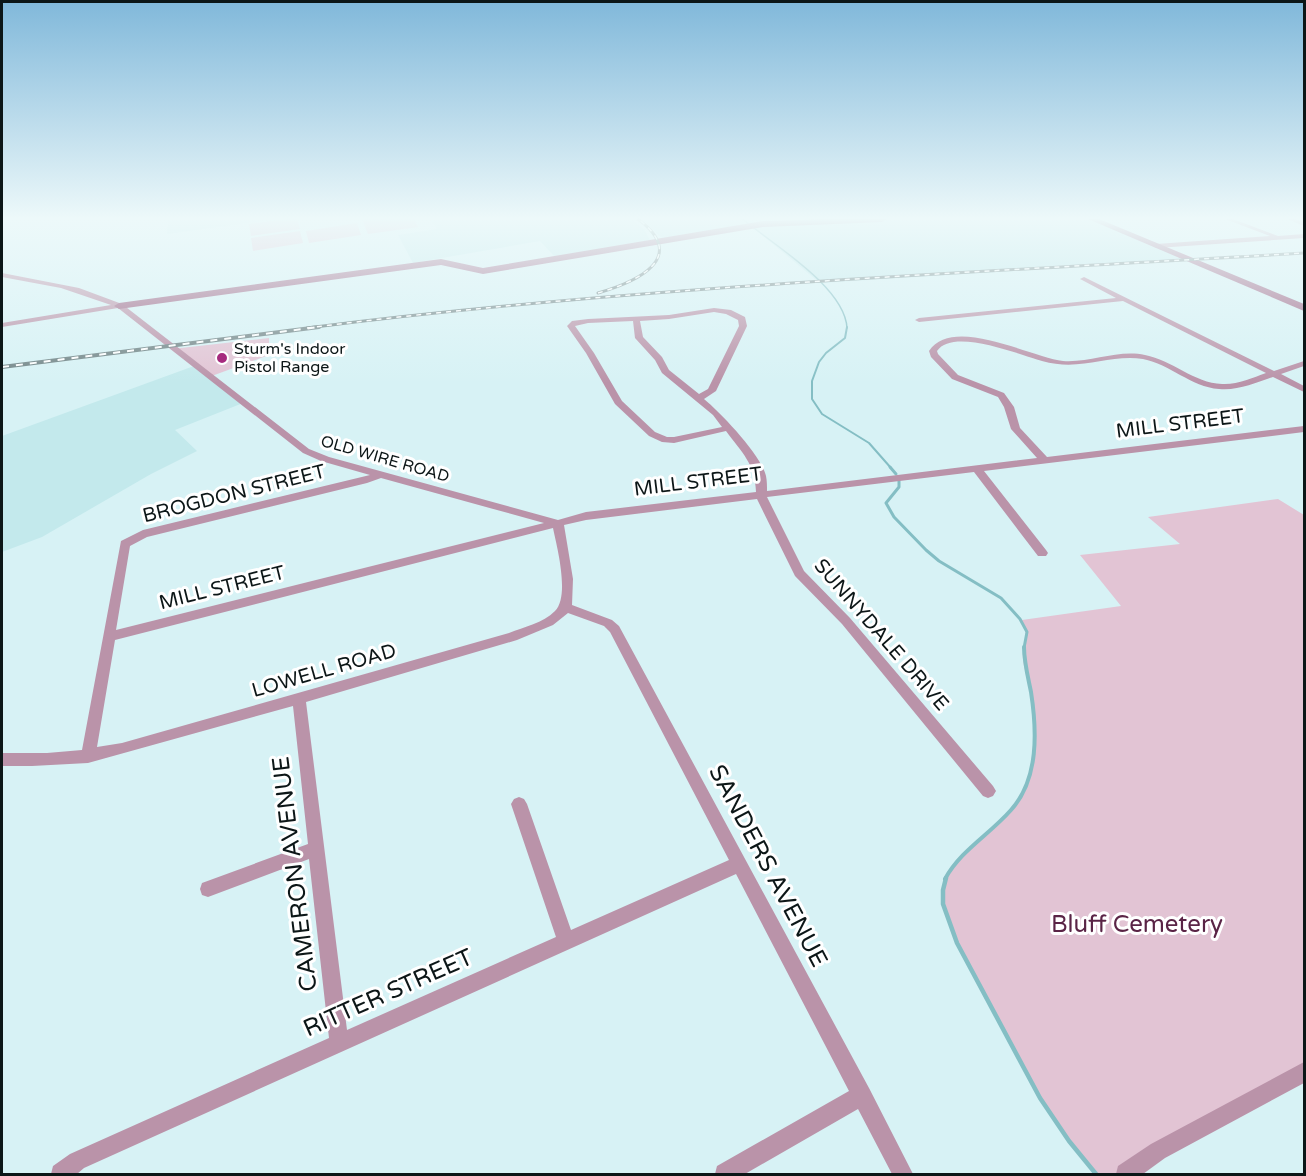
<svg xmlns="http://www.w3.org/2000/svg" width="1306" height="1176" font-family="'Varela Round',sans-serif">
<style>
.built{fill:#c3e9ec}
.green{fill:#e2c4d4}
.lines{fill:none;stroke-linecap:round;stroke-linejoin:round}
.stream-far4{stroke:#84bec4;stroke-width:1.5}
.stream-far3{stroke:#84bec4;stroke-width:2}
.stream-far2{stroke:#84bec4;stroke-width:3}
.stream-far1{stroke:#84bec4;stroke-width:4}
.stream{stroke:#84bec4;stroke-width:4.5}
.street{fill:#ba93a9;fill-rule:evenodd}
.secondary{fill:#9f6888;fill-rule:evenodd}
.rail-far1-casing{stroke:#748789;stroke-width:3}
.rail-casing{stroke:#748789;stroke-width:4}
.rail-far1{stroke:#fff;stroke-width:1.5;stroke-dasharray:5;stroke-linecap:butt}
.rail{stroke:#fff;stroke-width:2;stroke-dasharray:7;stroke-linecap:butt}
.poi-dot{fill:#a62a7e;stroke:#fff;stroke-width:2}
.labels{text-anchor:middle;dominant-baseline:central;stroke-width:6;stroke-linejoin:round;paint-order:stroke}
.far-poi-label{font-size:16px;fill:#0c1617;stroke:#fff;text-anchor:start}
.far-street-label{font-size:16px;fill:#0c1617;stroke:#fff}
.street-label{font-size:20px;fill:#0c1617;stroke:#fff}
.near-street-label{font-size:24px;fill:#0c1617;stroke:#fff}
.near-park-label{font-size:24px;fill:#5a2446;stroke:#fff}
</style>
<rect width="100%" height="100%" fill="#d7f2f5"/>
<g class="built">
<path d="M 168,219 L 277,219 L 167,234 Z"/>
<path d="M 430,219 L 631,219 L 644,229 L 650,240 L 555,257 L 540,241 L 413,263 L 398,235 L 437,229 Z"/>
<path d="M 642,219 L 750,219 L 755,223 L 664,240 Z"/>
<path d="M 882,219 L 1092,219 L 1190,260 L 820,283 L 751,226 L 776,222 Z"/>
<path d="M 194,366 L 243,403 L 175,430 L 197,451 L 151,474 L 42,537 L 2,552 L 2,436 Z"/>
</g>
<g class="green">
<path d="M 286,219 L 297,219 L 300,229 L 251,236 L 249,224 Z"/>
<path d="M 362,219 L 414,219 L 418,227 L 368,234 Z"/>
<path d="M 357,223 L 361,235 L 309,243 L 306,231 Z"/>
<path d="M 300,231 L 303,243 L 253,251 L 251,238 Z"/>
<path d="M 269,338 L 269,355 L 209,377 L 172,349 Z"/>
<path d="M 1278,499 L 1304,515 L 1304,1072 L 1158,1151 L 1126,1174 L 1096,1174 C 1086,1162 1075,1149 1065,1136 C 1031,1088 1006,1033 979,981 C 967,959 948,933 944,907 C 943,901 943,891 944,885 C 947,857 990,835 1007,815 C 1036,784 1036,735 1031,695 C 1029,683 1024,671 1023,659 C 1022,641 1030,638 1022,620 L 1121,606 L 1080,555 L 1180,544 L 1148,517 Z"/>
</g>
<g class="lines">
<g class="stream-far4">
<path d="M 742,219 L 748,223"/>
<path d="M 754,228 C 782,250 845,290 847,328"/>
</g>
<path class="stream-far3" d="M 847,327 L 845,338 L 826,353 L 819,362 L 812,381 L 812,399 L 822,414 L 869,443 L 891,468"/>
<g class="stream-far2">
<path d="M 890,467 L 896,474"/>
<path d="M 899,480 L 899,487 L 886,503 L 894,517 L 926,550 L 939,561 L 1001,598 L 1020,619 L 1027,632 L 1024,648"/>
</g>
<path class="stream-far1" d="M 945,879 C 961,850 989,835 1011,810 C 1039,779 1037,731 1031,692 C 1028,677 1024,662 1024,647"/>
<path class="stream" d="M 946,878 L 943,890 L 943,904 L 957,943 L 1040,1098 L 1069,1141 L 1096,1174"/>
<g class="street">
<path d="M 1225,219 L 1233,219 L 1278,236 L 1304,234 L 1304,238 L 1156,248 L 1153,246 L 1156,244 L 1270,236 Z"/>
<path d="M 1287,219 L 1295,219 L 1304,222 L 1304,226 Z"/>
<path d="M 2,273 L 79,288 L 122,304 L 309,449 L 329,457 L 558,520 L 586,512 L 756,492 C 755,463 742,453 726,431 L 674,443 L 662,442 L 649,436 L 615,404 L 586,353 L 567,326 L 572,321 L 588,319 L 669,315 L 714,308 L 731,310 L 745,317 L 747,326 L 716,391 L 704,399 C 721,413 761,455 766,476 C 767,481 767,486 767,491 L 1037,458 L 1011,429 L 1004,407 L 998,397 L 952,379 L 931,357 L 929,351 C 953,315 1030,357 1063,361 C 1091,363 1118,349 1145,355 C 1172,360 1194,383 1222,384 C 1237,385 1252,378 1266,373 L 1123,301 L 919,322 L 915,320 L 919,318 L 1116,298 L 1082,280 L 1080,279 L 1084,277 L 1274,371 L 1304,361 L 1304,366 L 1281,374 L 1304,386 L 1304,392 L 1273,377 C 1256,383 1237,391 1219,389 C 1191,387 1170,364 1143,359 C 1108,354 1081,372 1042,361 C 1020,355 953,327 937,351 L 938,354 L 958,375 L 1004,393 L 1014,407 L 1020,428 L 1047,457 L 1304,426 L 1304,432 L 984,471 L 1046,550 L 1048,553 L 1046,556 L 1038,556 L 974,472 L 767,497 L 804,571 L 850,618 L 993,786 L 996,791 L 993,796 L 988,798 L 983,796 L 842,624 L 795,576 L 757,499 L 586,520 L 564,525 L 573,579 L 572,605 L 612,620 L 619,626 L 869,1088 L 913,1174 L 892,1174 L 858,1109 L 745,1174 L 715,1174 L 717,1166 L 849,1091 L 736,874 L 84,1168 L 77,1174 L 51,1174 L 53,1166 L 70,1154 L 329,1038 L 309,859 L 208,897 L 202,895 L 200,889 L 202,883 L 308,844 L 293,706 L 88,763 L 32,766 L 2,766 L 2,753 L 47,753 L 82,750 L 121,541 L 143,530 L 370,475 L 321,461 L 303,453 L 118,308 L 2,327 L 2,323 L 111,305 L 61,288 L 2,277 ZM 714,312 L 726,314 L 738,320 L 739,326 L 708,389 L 699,394 L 669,370 L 662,357 L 643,337 L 640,321 L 669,319 ZM 633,321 L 635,338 L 655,360 L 662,373 L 713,415 L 722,427 L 674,437 L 667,437 L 655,432 L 622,401 L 594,353 L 575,326 L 588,323 ZM 381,478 L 544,523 L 116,630 L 130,546 L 147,537 L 367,483 ZM 553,528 C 557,547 570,596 555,611 C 543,623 524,627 509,633 L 122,743 L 97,747 L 115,640 ZM 568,613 L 604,626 L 610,632 L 729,860 L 571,930 L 527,804 L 524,799 L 519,797 L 514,799 L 511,804 L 556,937 L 347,1030 L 306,702 L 517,640 L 553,625 Z"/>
<path d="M 1304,1062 L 1304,1083 L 1165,1158 L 1143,1174 L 1116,1174 L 1118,1166 L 1151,1144 Z"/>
</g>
<g class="secondary">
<path d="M 828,219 L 886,219 L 882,222 L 763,227 L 483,274 L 441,265 L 119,309 L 114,306 L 119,303 L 441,259 L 483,268 L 763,221 Z"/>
<path d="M 1088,219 L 1099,219 L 1304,304 L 1304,311 Z"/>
</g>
<g class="rail-far1-casing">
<g id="rail-far1">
<path d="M 598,293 C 636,282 690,258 638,219"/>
<path d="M 307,328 C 637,286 971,273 1304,253"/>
</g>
</g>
<g class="rail-casing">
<path id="rail" d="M 2,367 L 319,327"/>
</g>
<use href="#rail-far1" class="rail-far1"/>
<use href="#rail" class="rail"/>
</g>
<linearGradient id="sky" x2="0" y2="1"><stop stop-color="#80b8da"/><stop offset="0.57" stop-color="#edf9fa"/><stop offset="1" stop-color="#edf9fa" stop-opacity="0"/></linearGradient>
<rect width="1306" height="383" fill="url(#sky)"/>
<circle class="poi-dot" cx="222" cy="358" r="6"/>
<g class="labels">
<g class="far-poi-label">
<text x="234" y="349">Sturm's Indoor<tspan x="234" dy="18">Pistol Range</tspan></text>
</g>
<g class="far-street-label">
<text transform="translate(385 459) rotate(16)">OLD WIRE ROAD</text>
</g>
<g class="street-label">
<text transform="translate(1180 424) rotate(-7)">MILL STREET</text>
<text transform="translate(698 482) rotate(-7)">MILL STREET</text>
<text transform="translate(234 494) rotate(-14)">BROGDON STREET</text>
<text transform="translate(222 588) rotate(-14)">MILL STREET</text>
<text transform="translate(881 635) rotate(49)">SUNNYDALE DRIVE</text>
<text transform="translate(324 671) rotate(-16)">LOWELL ROAD</text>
</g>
<g class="near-street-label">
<text transform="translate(768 866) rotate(62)">SANDERS AVENUE</text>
<text transform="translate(295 874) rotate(-97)">CAMERON AVENUE</text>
<text transform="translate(388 993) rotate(-24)">RITTER STREET</text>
</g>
<g class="near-park-label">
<text x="1137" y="924">Bluff Cemetery</text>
</g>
</g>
<rect width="1306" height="1176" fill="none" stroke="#0c1617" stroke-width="6"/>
</svg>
